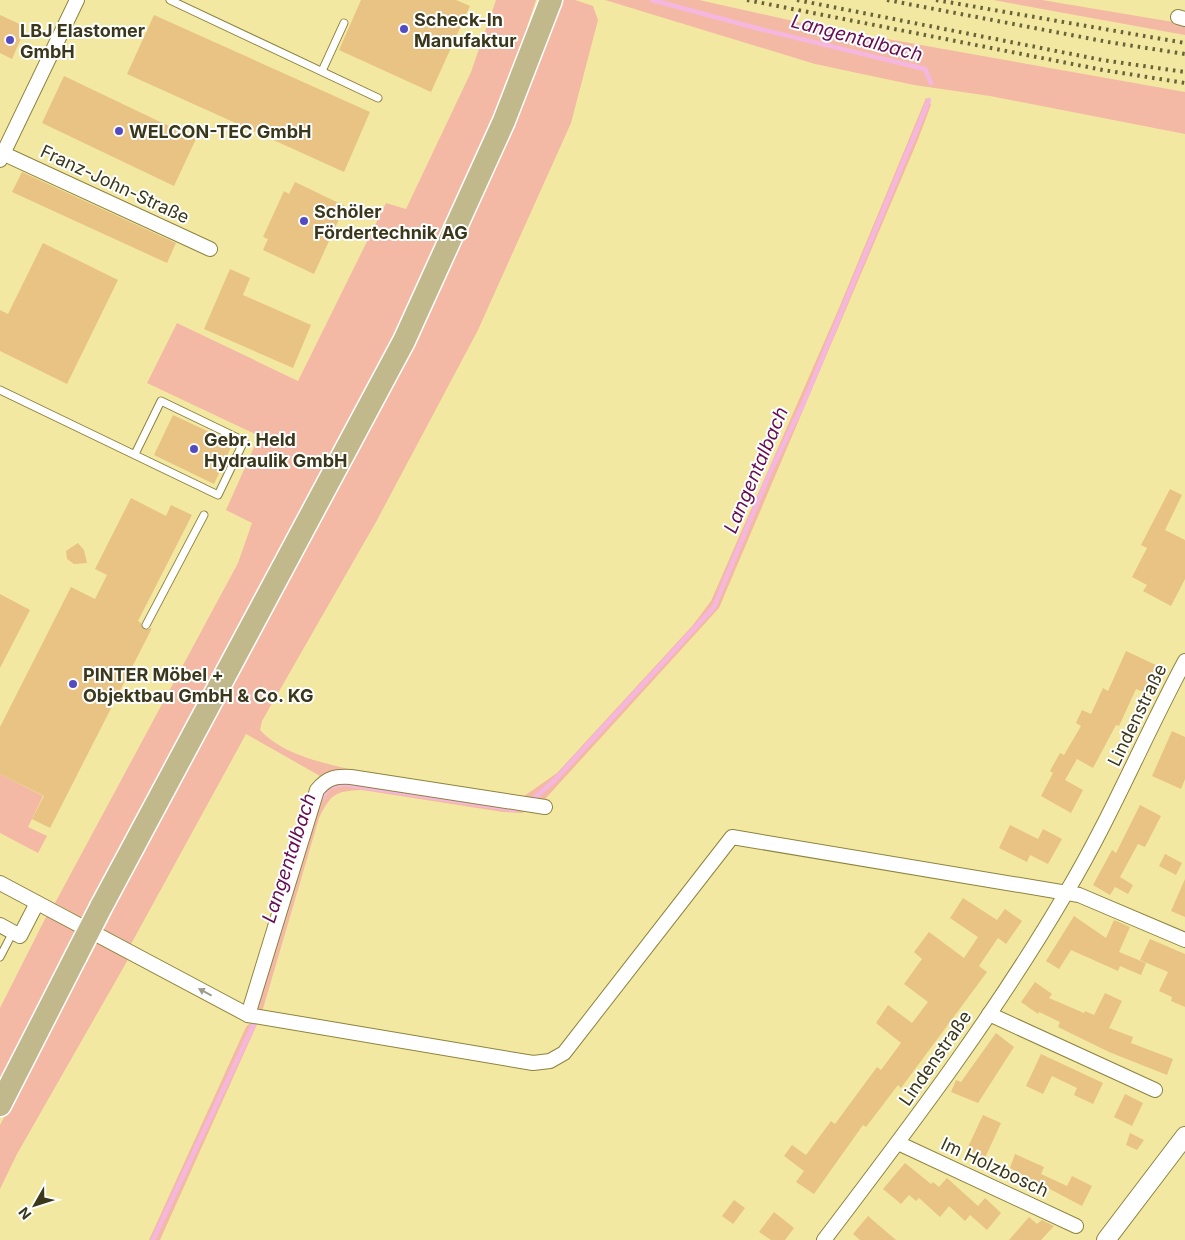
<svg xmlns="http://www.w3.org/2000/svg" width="1185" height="1240" font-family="Inter,sans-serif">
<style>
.green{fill:#f3b9a5}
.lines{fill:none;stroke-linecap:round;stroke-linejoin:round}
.stream{stroke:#f5b7e0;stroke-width:4.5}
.building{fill:#e8c384}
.service-casing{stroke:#8e833e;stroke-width:9}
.minor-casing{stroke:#8e833e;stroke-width:16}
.tertiary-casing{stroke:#8e833e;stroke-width:20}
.primary-casing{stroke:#fff;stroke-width:25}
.service{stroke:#fff;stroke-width:7}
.minor{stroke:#fff;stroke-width:14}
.tertiary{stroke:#fff;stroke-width:18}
.primary{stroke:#c1b98b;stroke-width:22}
.rail{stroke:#69633c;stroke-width:4;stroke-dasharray:2.5 5;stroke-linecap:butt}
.primary-bridge-casing{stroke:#fff;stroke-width:25;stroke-linecap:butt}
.primary-bridge{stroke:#c1b98b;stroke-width:22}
.oneway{fill:#9d9b8c}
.poi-dot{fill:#524bc2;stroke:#fff;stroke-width:2}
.labels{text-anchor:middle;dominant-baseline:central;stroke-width:4;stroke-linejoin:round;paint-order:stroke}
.poi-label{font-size:18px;font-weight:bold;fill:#3b371a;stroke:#fff;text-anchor:start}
.street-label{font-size:18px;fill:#3b371a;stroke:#fff}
.water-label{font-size:19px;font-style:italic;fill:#670d52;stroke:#fff}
</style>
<rect width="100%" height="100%" fill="#f3e8a1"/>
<g class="green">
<path d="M 496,0 L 536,0 L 527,27 L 530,29 L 501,103 L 400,327 L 93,903 L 90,902 L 82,918 L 55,903 L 238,563 L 252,523 L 226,510 L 259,436 L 147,383 L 177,323 L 298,381 L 386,203 L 406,209 L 471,72 Z"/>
<path d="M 562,0 L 575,0 L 593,6 L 598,20 L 571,123 L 478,330 L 376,522 L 262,721 L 260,730 C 287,759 336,765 373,775 L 333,771 L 320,776 L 246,734 L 130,946 L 103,931 L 112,913 L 110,912 L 550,35 Z"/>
<path d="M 605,0 L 699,0 L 820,27 L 1185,92 L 1185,134 L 990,96 L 914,85 L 815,64 Z"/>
<path d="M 993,0 L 1042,0 L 1185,24 L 1185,35 Z"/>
<path d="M 926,98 L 929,100 L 931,105 L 917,142 L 719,608 L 546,798 L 540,802 L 520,799 L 557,773 L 693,625 L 711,601 L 839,308 Z"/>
<path d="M 0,774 L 43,796 L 28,827 L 47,836 L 38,853 L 0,833 Z"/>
<path d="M 337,779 L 529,809 L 522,813 L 503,812 L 362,790 C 335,791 331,794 319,818 L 262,1012 L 256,1008 L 318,796 Z"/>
<path d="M 47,915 L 77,928 L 66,950 L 68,952 L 0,1085 L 0,1008 Z"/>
<path d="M 98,941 L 130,956 L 17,1154 L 0,1189 L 0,1125 L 84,961 L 87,962 Z"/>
<path d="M 258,1022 L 160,1240 L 149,1240 L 246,1027 L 249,1024 Z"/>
</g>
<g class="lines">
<g class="stream">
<path d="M 652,0 L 756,28 L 925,69 L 931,83"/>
<path d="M 321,799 L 329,787 L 344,784 L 516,810"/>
<path d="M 532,800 L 555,780 L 714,607 L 771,470 L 804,402 L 929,100"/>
<path d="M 153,1240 L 254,1024"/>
</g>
</g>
<g class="building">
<path d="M 361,0 L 456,0 L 470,6 L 431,92 L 339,50 Z"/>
<path d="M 0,15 L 26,27 L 12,59 L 0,53 Z"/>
<path d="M 154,15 L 370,112 L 344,172 L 127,74 Z"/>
<path d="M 64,76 L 196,139 L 174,186 L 42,123 Z"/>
<path d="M 22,172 L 176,243 L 167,263 L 12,192 Z"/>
<path d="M 295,182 L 345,206 L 314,274 L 263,250 L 268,239 L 263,237 L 284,191 L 289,194 Z"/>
<path d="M 43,243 L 118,280 L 67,384 L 0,351 L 0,310 L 8,314 Z"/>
<path d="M 230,269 L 250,278 L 243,295 L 311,325 L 293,368 L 204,329 Z"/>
<path d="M 173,415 L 233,443 L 214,484 L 154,455 Z"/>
<path d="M 1170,489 L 1182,495 L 1165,530 L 1185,540 L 1185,579 L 1171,606 L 1143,591 L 1147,585 L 1132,577 L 1147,548 L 1141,545 Z"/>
<path d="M 131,498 L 166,516 L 171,505 L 192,515 L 138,621 L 141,623 L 144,630 L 152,628 L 50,828 L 32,819 L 44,796 L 0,774 L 0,727 L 71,587 L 95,599 L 107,575 L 95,569 Z"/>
<path d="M 78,543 L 84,550 L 87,563 L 74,564 L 67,559 L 66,551 Z"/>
<path d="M 0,594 L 30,610 L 0,668 Z"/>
<path d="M 1126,651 L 1156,665 L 1144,692 L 1136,689 L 1119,726 L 1116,725 L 1093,768 L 1077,759 L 1065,780 L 1083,790 L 1071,813 L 1041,796 L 1053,773 L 1050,771 L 1060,753 L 1064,755 L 1081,726 L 1076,723 L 1082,710 L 1091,714 L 1103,688 L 1108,691 Z"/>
<path d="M 1172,731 L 1185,737 L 1185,779 L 1181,789 L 1152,776 Z"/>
<path d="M 1140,805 L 1161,816 L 1145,847 L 1138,844 L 1120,877 L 1133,885 L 1128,894 L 1115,887 L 1110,895 L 1093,885 L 1112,850 L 1116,853 Z"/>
<path d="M 1010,825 L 1038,839 L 1043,829 L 1062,839 L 1048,864 L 1030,855 L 1027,862 L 999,848 Z"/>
<path d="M 1165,854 L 1182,863 L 1176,875 L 1159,866 Z"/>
<path d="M 1185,879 L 1185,917 L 1171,911 Z"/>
<path d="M 963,898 L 997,920 L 1005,909 L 1022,921 L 1006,944 L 998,938 L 979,966 L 987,972 L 901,1088 L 898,1085 L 866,1127 L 863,1125 L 814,1194 L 796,1182 L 804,1171 L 784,1156 L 792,1145 L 806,1155 L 831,1121 L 835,1124 L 877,1067 L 881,1070 L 901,1043 L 876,1023 L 888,1005 L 912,1023 L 928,1002 L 904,984 L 922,959 L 914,952 L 929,932 L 964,958 L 978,937 L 950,918 Z"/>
<path d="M 1074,916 L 1106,938 L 1114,920 L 1130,927 L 1119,952 L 1146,963 L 1141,975 L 1120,966 L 1118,971 L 1071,950 L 1059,969 L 1046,961 Z"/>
<path d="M 1150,939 L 1185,954 L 1185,1007 L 1171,1001 L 1172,997 L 1159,991 L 1168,972 L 1140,960 Z"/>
<path d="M 1035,982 L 1052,994 L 1049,998 L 1084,1013 L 1085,1011 L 1094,1015 L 1105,993 L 1122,1001 L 1109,1028 L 1133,1037 L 1131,1043 L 1173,1059 L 1167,1075 L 1109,1052 L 1058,1027 L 1060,1022 L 1039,1012 L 1038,1014 L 1021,1002 Z"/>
<path d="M 996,1033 L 1014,1047 L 978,1103 L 951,1092 L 956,1080 L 961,1082 Z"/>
<path d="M 1041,1054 L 1103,1083 L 1093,1104 L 1074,1095 L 1077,1088 L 1052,1076 L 1043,1094 L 1026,1086 Z"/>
<path d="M 1125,1094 L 1143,1103 L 1132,1126 L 1114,1117 Z"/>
<path d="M 983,1115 L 1001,1123 L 985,1158 L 967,1149 Z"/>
<path d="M 1130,1133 L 1144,1140 L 1137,1150 L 1126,1145 Z"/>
<path d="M 1015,1154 L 1044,1167 L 1041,1174 L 1067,1186 L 1072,1176 L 1092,1186 L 1082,1206 L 1010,1168 Z"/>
<path d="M 905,1163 L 931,1184 L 933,1182 L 939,1187 L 947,1178 L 978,1206 L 985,1198 L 1001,1213 L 987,1230 L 970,1215 L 965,1221 L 949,1206 L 940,1217 L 919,1198 L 916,1201 L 909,1195 L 901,1204 L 883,1189 Z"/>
<path d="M 734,1200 L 745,1208 L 733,1224 L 722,1216 Z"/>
<path d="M 774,1212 L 794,1228 L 785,1240 L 771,1240 L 759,1232 Z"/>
<path d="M 868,1216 L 896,1240 L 860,1240 L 853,1234 Z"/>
<path d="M 1029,1217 L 1037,1224 L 1042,1220 L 1054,1226 L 1041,1240 L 1009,1240 Z"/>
</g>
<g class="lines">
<g class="service-casing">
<g id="service">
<path d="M 170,0 L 378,98"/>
<path d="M 322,71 L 344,23"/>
<path d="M 0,390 L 218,495 L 244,441 L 161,401 L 135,454"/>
<path d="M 146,625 L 204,515"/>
<path d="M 0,957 L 13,932"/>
</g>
</g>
<g class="minor-casing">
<g id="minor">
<path d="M 1178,17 L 1185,19"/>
<path d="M 0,152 L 210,249"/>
<path d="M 0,160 L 77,0"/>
<path d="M 0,883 L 248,1015 L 533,1063 L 550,1061 L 564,1053 L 732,837 L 1079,895 L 1185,940"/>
<path d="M 0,925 L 20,936 L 37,903"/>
<path d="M 989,1014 L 1155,1090"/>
<path d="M 248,1015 L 317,790 C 327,778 335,776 351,777 L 545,807"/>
<path d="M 898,1143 L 1076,1226"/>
<path d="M 824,1240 C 909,1128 995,1015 1066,893 C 1111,818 1144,737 1185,661"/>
</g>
</g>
<g class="tertiary-casing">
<path id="tertiary" d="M 1106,1240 L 1185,1136"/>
</g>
<g class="primary-casing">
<g id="primary">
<path d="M 101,907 L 404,341 L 504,121 L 551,0"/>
<path d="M 0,1105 L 76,956"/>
</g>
</g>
<use href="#service" class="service"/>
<use href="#minor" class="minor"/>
<use href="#tertiary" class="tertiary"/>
<use href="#primary" class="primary"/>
<g class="rail">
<path d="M 747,0 L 1103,70 L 1185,83"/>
<path d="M 797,0 L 1102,60 L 1185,72"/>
<path d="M 887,0 L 1108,42 L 1185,54"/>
<path d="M 936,0 L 1185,43"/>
</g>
<g class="primary-bridge-casing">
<path id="primary-bridge" d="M 76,956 L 101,907"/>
</g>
<use href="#primary-bridge" class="primary-bridge"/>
</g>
<defs><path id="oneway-solid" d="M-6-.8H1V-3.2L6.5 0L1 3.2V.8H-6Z" transform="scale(1.25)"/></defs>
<use class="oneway" href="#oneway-solid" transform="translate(205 992) rotate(-152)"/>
<g class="poi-dot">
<circle cx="404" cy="29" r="5"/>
<circle cx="10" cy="40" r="5"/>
<circle cx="119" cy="131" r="5"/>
<circle cx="304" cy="221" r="5"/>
<circle cx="194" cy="449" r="5"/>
<circle cx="73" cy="684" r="5"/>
</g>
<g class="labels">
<g class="poi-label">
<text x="414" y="19">Scheck-In<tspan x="414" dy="21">Manufaktur</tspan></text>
<text x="20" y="30">LBJ Elastomer<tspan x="20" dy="21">GmbH</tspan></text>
<text x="129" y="131">WELCON-TEC GmbH</text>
<text x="314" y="211">Schöler<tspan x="314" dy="21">Fördertechnik AG</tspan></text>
<text x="204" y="439">Gebr. Held<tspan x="204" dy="21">Hydraulik GmbH</tspan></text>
<text x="83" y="674">PINTER Möbel +<tspan x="83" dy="21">Objektbau GmbH &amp; Co. KG</tspan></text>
</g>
<g class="street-label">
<text transform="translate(115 184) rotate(25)">Franz-John-Straße</text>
<text transform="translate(1137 715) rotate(-64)">Lindenstraße</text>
<text transform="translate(935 1058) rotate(-55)">Lindenstraße</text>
<text transform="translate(995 1167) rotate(25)">Im Holzbosch</text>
</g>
<g class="water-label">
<text transform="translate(857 38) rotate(15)">Langentalbach</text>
<text transform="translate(756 470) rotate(-67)">Langentalbach</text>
<text transform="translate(289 858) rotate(-72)">Langentalbach</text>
</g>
</g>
<g transform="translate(35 1205) rotate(231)" stroke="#ffffff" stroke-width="4" paint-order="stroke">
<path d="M0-4L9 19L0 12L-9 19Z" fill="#3b371a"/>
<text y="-8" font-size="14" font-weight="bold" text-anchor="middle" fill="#3b371a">N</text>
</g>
</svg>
